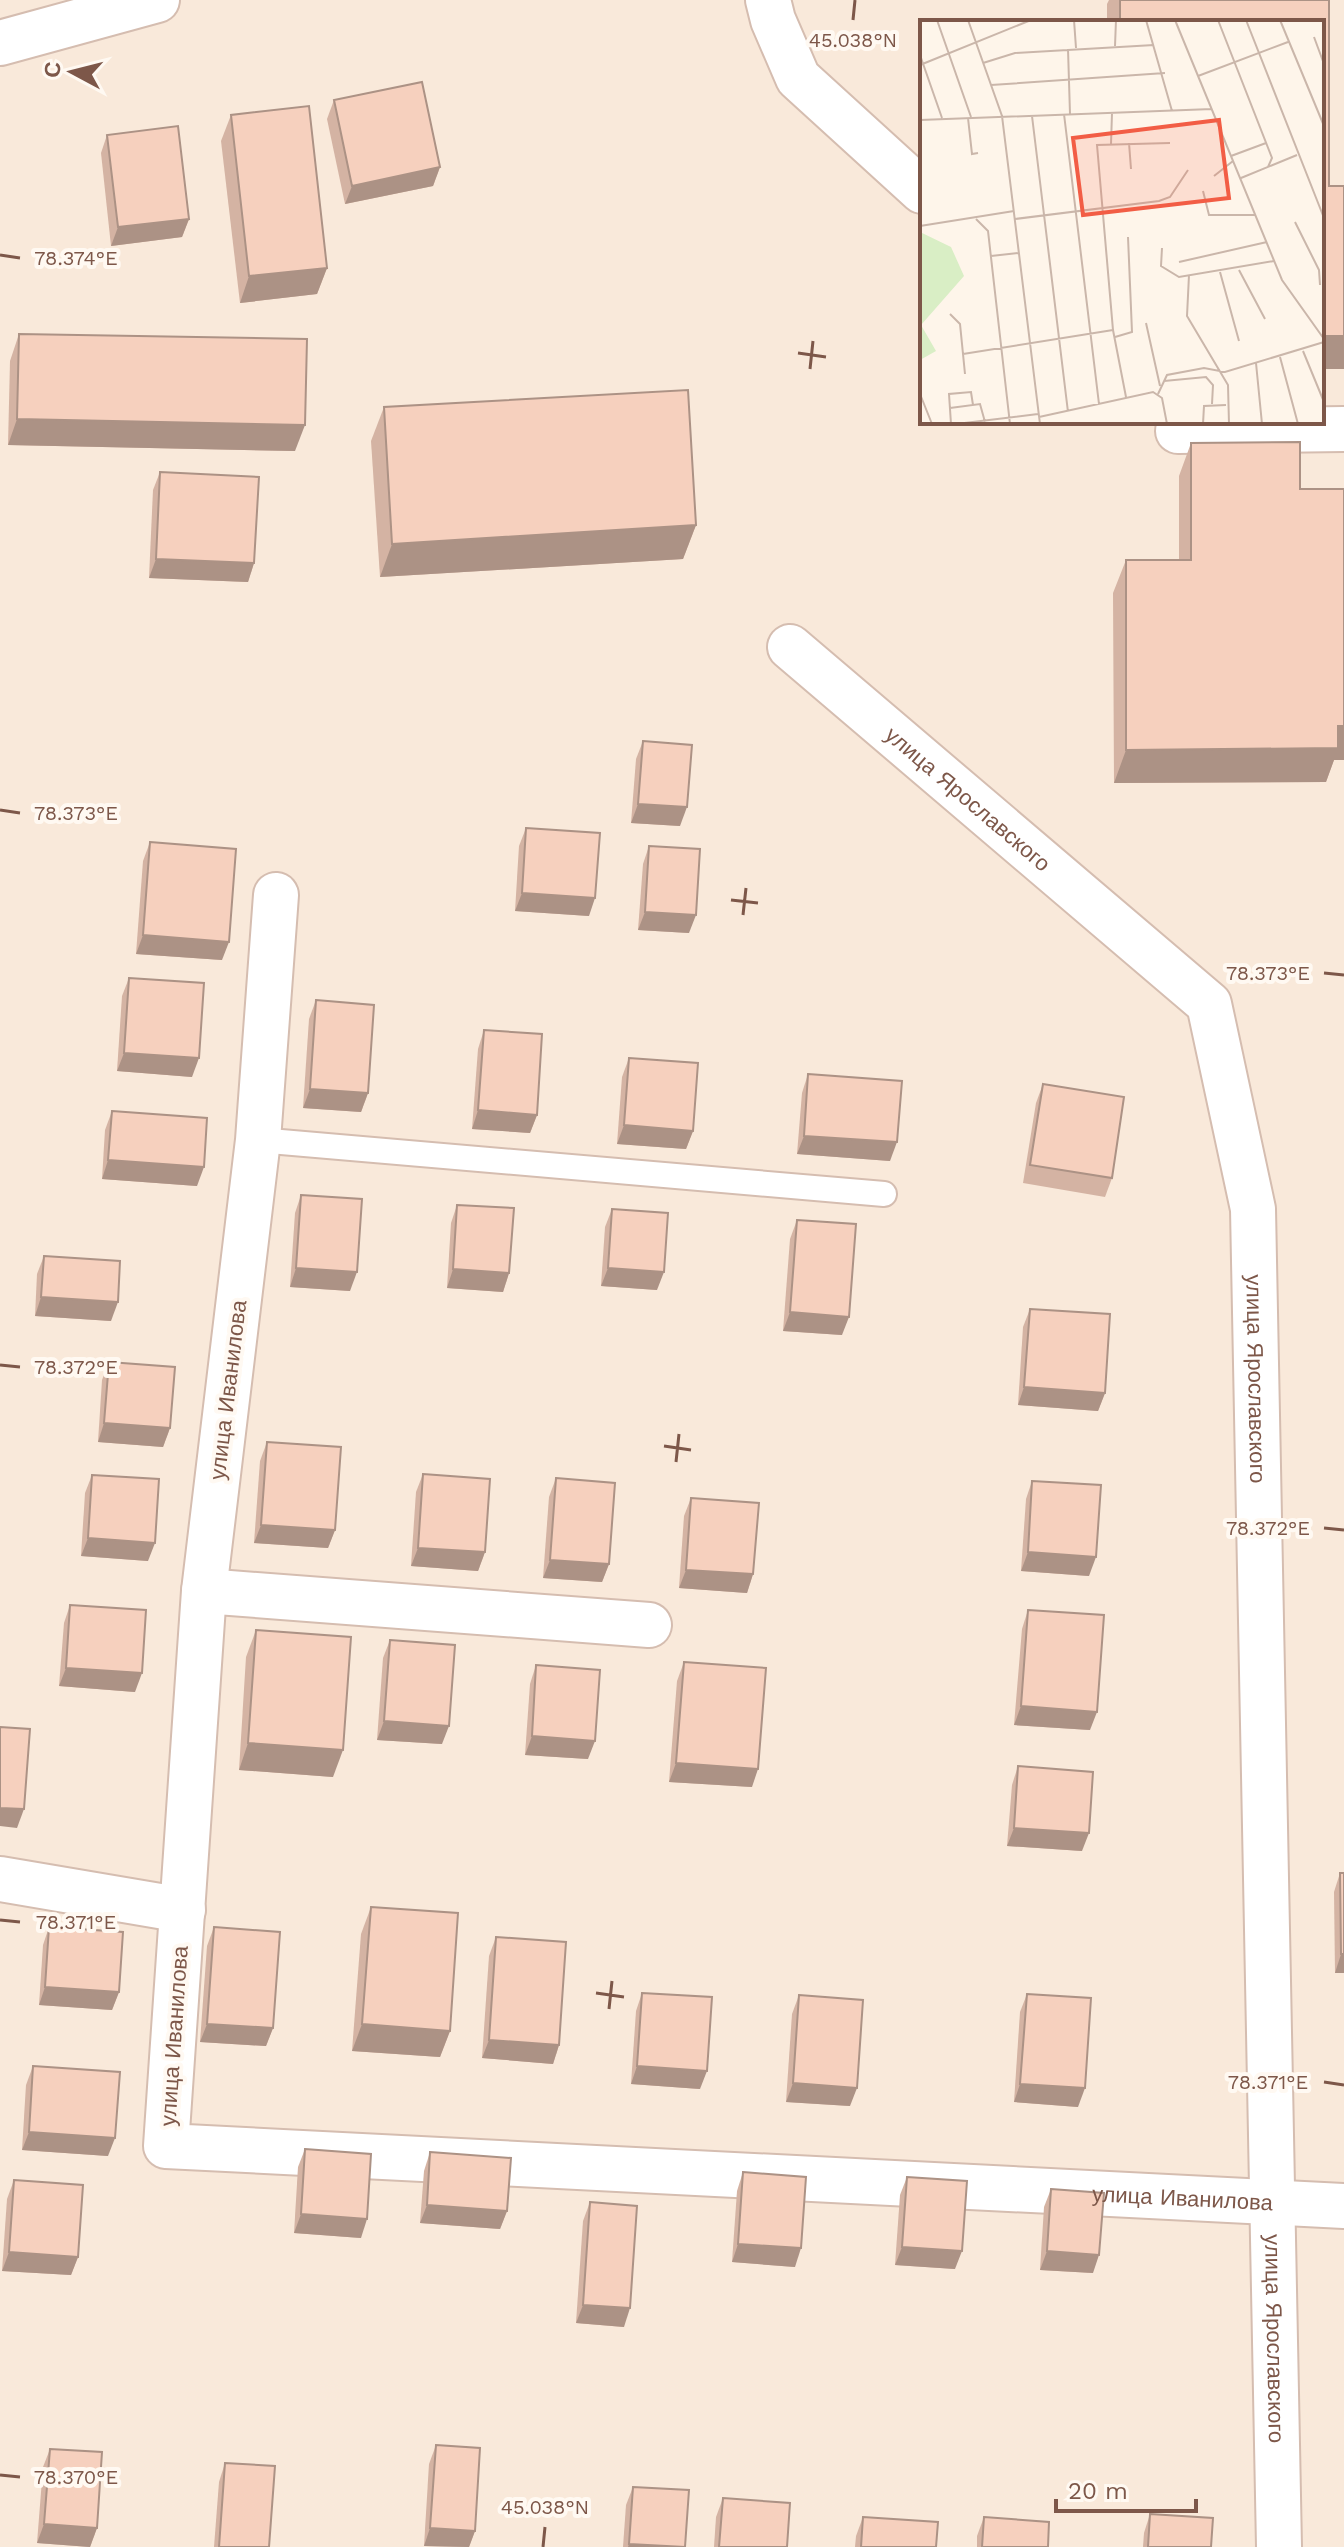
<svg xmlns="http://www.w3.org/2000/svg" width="1344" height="2547" font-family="'Work Sans',sans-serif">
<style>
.residential{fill:#f9e9da;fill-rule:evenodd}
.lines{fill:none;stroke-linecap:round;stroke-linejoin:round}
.service-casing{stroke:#d5bdb0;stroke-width:28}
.minor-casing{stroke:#d5bdb0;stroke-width:48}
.tertiary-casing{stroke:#d5bdb0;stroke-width:48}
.service{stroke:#fff;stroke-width:24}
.minor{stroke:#fff;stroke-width:44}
.tertiary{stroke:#fff;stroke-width:44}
.wall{fill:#d4b3a3}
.shaded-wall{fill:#ac9285}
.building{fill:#f6d0be;stroke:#ac9285;stroke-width:2}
.ticks{fill:none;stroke:#7d5749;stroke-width:3}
.labels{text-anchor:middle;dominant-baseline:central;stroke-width:8;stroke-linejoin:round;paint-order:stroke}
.street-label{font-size:22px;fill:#7d5749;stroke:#fff9f2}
.inset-road{fill:none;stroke:#cab6aa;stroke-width:2}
.view{fill:#f25d45;fill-opacity:0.15;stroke:#f25d45;stroke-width:4}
.inset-edge{fill:none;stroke:#7d5749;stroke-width:4}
.ticks-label{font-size:20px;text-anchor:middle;fill:#7d5749;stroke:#fff9f2;stroke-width:8;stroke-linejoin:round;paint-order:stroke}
</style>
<rect width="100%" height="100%" fill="#fef5ea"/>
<path class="residential" d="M 0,0 L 1344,0 L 1344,2547 L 0,2547 ZM 922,22 L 1322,22 L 1322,422 L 922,422 Z"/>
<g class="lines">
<g class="service-casing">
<path id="service" d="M 258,1140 L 884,1194"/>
</g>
<g class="minor-casing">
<g id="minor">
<path d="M 768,0 L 773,20 L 798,78 L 922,191"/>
<path d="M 1178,431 L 1344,429"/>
<path id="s1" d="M 790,647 L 1209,1004 L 1253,1209 L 1279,2547"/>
<path id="s2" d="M 276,895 L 258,1140 L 204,1591 L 166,2146 L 1344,2206"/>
<path d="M 204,1591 L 649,1625"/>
<path d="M 0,1879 L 183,1910"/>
</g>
</g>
<g class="tertiary-casing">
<path id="tertiary" d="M 0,43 L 157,0"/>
</g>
<use href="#service" class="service"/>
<use href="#minor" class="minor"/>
<use href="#tertiary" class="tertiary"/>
</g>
<g class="wall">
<path d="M 1109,0 L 1329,0 L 1329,186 L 1344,186 L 1344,369 L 1322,369 L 1322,22 L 1107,22 L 1107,4 Z"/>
<path d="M 334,100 L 440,167 L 433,186 L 345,204 L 327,119 Z"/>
<path d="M 231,115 L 327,268 L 317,294 L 240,303 L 221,141 Z"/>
<path d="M 107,135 L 189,219 L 182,237 L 111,246 L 101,153 Z"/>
<path d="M 19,334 L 295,451 L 8,445 L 10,361 Z"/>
<path d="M 384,407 L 696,525 L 683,559 L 380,577 L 371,441 Z"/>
<path d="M 1191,443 L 1300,489 L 1334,760 L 1326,782 L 1114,783 L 1113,593 L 1126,560 L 1179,560 L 1179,476 Z"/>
<path d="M 160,472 L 254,563 L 248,582 L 149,578 L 153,490 Z"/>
<path d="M 643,741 L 680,826 L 631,823 L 636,759 Z"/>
<path d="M 526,828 L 589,916 L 515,911 L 519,846 Z"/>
<path d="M 150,842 L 222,960 L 136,954 L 143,861 Z"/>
<path d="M 649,846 L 689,933 L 638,930 L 643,864 Z"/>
<path d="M 129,978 L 192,1077 L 117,1071 L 122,996 Z"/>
<path d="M 316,1000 L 368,1093 L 361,1112 L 303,1108 L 309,1019 Z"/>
<path d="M 484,1030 L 537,1115 L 530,1133 L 472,1129 L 478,1049 Z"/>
<path d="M 629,1058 L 693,1131 L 686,1149 L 617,1144 L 622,1077 Z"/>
<path d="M 808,1074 L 890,1161 L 797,1154 L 802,1093 Z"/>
<path d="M 1043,1084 L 1112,1178 L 1105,1197 L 1023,1183 L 1036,1103 Z"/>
<path d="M 112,1111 L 197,1186 L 102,1179 L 105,1130 Z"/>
<path d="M 301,1195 L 350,1291 L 290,1287 L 295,1213 Z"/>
<path d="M 457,1205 L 509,1273 L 503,1292 L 447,1288 L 451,1223 Z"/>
<path d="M 612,1209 L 657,1290 L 601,1286 L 605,1227 Z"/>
<path d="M 797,1220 L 842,1335 L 783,1331 L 790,1239 Z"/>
<path d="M 44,1256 L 111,1321 L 35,1316 L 37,1274 Z"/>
<path d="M 1030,1309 L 1105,1393 L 1098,1411 L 1018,1405 L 1023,1327 Z"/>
<path d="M 109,1362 L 170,1428 L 163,1447 L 98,1442 L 102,1380 Z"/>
<path d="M 267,1442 L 335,1530 L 328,1548 L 254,1543 L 260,1461 Z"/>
<path d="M 423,1474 L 485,1552 L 478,1571 L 411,1566 L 416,1492 Z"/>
<path d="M 92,1475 L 148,1561 L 81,1556 L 85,1493 Z"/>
<path d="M 556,1478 L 609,1564 L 602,1582 L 543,1578 L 549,1497 Z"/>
<path d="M 1032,1481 L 1089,1576 L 1021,1571 L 1026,1499 Z"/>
<path d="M 691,1498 L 753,1574 L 747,1593 L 679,1588 L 684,1516 Z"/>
<path d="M 70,1605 L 135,1692 L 59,1686 L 64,1623 Z"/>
<path d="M 1028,1610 L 1090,1730 L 1014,1725 L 1022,1629 Z"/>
<path d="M 256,1630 L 333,1777 L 239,1770 L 246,1657 Z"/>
<path d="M 390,1640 L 442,1744 L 377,1740 L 383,1658 Z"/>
<path d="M 684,1662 L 752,1787 L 669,1782 L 677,1681 Z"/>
<path d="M 536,1665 L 588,1759 L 525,1755 L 530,1684 Z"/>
<path d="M 1018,1766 L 1082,1851 L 1007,1846 L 1012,1785 Z"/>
<path d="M 1340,1873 L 1344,1873 L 1344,1973 L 1335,1973 L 1334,1892 Z"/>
<path d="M 371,1907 L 450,2031 L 440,2057 L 352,2051 L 361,1934 Z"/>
<path d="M 49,1927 L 119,1992 L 112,2010 L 39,2005 L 43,1945 Z"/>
<path d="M 214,1927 L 273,2028 L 266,2046 L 200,2042 L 207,1946 Z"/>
<path d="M 496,1937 L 559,2045 L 553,2064 L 482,2058 L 489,1956 Z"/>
<path d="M 642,1993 L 700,2089 L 631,2084 L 636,2011 Z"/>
<path d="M 1027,1994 L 1078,2107 L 1014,2102 L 1020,2012 Z"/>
<path d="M 799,1995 L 850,2106 L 786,2102 L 792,2014 Z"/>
<path d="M 33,2066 L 108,2156 L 22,2150 L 26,2085 Z"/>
<path d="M 305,2149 L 361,2238 L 294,2233 L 298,2167 Z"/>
<path d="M 430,2152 L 507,2211 L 500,2229 L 420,2223 L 424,2171 Z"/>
<path d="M 743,2172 L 795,2267 L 732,2262 L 737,2191 Z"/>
<path d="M 907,2177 L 955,2269 L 895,2265 L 900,2195 Z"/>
<path d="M 14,2180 L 78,2257 L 71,2275 L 2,2271 L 7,2199 Z"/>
<path d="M 1051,2189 L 1093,2273 L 1040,2270 L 1044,2207 Z"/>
<path d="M 590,2202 L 624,2327 L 576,2323 L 583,2221 Z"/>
<path d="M 436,2445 L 475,2531 L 469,2547 L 424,2546 L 429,2464 Z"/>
<path d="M 50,2449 L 97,2528 L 90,2547 L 37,2543 L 43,2467 Z"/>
<path d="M 225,2463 L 269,2547 L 214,2547 L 219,2482 Z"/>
<path d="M 633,2487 L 685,2547 L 623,2547 L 626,2505 Z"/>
<path d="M 723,2498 L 787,2547 L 714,2547 L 716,2517 Z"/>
<path d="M 1150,2514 L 1211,2547 L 1143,2547 L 1144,2533 Z"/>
<path d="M 863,2517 L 936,2547 L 855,2547 L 856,2536 Z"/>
<path d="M 984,2517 L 1048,2547 L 977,2547 L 977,2536 Z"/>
</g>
<g class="shaded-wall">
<path d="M 440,167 L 433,186 L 345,204 L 352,186 Z"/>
<path d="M 189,219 L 182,237 L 111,246 L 118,227 Z"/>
<path d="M 327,268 L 317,294 L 240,303 L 249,276 Z"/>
<rect x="1322" y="336" width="22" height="33"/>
<path d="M 17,419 L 305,425 L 295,451 L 8,445 Z"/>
<path d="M 696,525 L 683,559 L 380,577 L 392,544 Z"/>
<path d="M 156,559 L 254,563 L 248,582 L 149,578 Z"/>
<path d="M 1338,726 L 1344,726 L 1344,760 L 1334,760 L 1326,782 L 1114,783 L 1126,750 Z"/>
<path d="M 638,804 L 687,807 L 680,826 L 631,823 Z"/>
<path d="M 522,893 L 595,898 L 589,916 L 515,911 Z"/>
<path d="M 645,912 L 696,915 L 689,933 L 638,930 Z"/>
<path d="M 143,935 L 229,942 L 222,960 L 136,954 Z"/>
<path d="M 124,1053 L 199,1058 L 192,1077 L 117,1071 Z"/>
<path d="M 310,1089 L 368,1093 L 361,1112 L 303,1108 Z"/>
<path d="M 478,1110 L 537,1115 L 530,1133 L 472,1129 Z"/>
<path d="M 624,1125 L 693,1131 L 686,1149 L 617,1144 Z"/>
<path d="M 804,1136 L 897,1142 L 890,1161 L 797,1154 Z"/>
<path d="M 108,1160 L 204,1167 L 197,1186 L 102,1179 Z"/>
<path d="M 296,1268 L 357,1272 L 350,1291 L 290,1287 Z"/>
<path d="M 608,1268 L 664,1272 L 657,1290 L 601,1286 Z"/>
<path d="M 453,1269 L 509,1273 L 503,1292 L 447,1288 Z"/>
<path d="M 41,1297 L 118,1302 L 111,1321 L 35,1316 Z"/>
<path d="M 790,1312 L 849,1317 L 842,1335 L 783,1331 Z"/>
<path d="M 1024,1387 L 1105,1393 L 1098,1411 L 1018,1405 Z"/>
<path d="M 104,1423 L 170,1428 L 163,1447 L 98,1442 Z"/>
<path d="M 261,1525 L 335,1530 L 328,1548 L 254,1543 Z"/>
<path d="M 88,1538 L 155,1543 L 148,1561 L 81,1556 Z"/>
<path d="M 418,1548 L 485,1552 L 478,1571 L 411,1566 Z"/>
<path d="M 1028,1552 L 1096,1557 L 1089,1576 L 1021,1571 Z"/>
<path d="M 550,1560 L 609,1564 L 602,1582 L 543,1578 Z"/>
<path d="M 686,1570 L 753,1574 L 747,1593 L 679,1588 Z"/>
<path d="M 66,1668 L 142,1673 L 135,1692 L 59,1686 Z"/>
<path d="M 1021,1706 L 1097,1712 L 1090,1730 L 1014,1725 Z"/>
<path d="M 384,1721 L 449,1726 L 442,1744 L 377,1740 Z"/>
<path d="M 532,1736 L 595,1741 L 588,1759 L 525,1755 Z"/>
<path d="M 248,1743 L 343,1750 L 333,1777 L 239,1770 Z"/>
<path d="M 676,1763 L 758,1769 L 752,1787 L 669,1782 Z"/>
<path d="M 0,1808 L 24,1809 L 17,1828 L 0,1826 Z"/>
<path d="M 1014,1828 L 1089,1833 L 1082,1851 L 1007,1846 Z"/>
<path d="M 1341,1954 L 1344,1954 L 1344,1973 L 1335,1973 Z"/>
<path d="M 45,1987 L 119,1992 L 112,2010 L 39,2005 Z"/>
<path d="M 207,2024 L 273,2028 L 266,2046 L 200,2042 Z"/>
<path d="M 362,2024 L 450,2031 L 440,2057 L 352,2051 Z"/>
<path d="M 489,2040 L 559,2045 L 553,2064 L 482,2058 Z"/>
<path d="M 637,2066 L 707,2071 L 700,2089 L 631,2084 Z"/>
<path d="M 793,2083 L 857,2088 L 850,2106 L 786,2102 Z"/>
<path d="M 1020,2084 L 1085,2088 L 1078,2107 L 1014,2102 Z"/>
<path d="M 29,2132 L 115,2138 L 108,2156 L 22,2150 Z"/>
<path d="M 427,2205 L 507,2211 L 500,2229 L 420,2223 Z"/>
<path d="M 301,2214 L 367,2219 L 361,2238 L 294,2233 Z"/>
<path d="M 738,2244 L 801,2248 L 795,2267 L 732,2262 Z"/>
<path d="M 902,2247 L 962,2251 L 955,2269 L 895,2265 Z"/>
<path d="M 1047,2251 L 1099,2255 L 1093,2273 L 1040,2270 Z"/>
<path d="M 9,2252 L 78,2257 L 71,2275 L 2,2271 Z"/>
<path d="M 583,2305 L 630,2308 L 624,2327 L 576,2323 Z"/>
<path d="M 44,2524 L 97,2528 L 90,2547 L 37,2543 Z"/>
<path d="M 430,2528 L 475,2531 L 469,2547 L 424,2546 Z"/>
<path d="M 629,2544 L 673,2547 L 628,2547 Z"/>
</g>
<g class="building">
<path d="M 1120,0 L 1329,0 L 1329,186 L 1344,186 L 1344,336 L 1322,336 L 1322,22 L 1120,22 Z"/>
<path d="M 422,82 L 440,167 L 352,186 L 334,100 Z"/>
<path d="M 309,106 L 327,268 L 249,276 L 231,115 Z"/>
<path d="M 178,126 L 189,219 L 118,227 L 107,135 Z"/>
<path d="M 19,334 L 307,339 L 305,425 L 17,419 Z"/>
<path d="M 688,390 L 696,525 L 392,544 L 384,407 Z"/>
<path d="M 1300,442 L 1300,489 L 1344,489 L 1344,726 L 1338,726 L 1338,748 L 1126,750 L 1126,560 L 1191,560 L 1191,443 Z"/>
<path d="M 160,472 L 259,477 L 254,563 L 156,559 Z"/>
<path d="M 643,741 L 692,745 L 687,807 L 638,804 Z"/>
<path d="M 526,828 L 600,833 L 595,898 L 522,893 Z"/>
<path d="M 150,842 L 236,849 L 229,942 L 143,935 Z"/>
<path d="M 649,846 L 700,849 L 696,915 L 645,912 Z"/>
<path d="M 129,978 L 204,983 L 199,1058 L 124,1053 Z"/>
<path d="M 316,1000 L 374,1005 L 368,1093 L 310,1089 Z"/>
<path d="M 484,1030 L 542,1034 L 537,1115 L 478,1110 Z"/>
<path d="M 629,1058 L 698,1063 L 693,1131 L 624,1125 Z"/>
<path d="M 808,1074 L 902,1081 L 897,1142 L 804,1136 Z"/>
<path d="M 1043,1084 L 1124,1097 L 1112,1178 L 1030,1165 Z"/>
<path d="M 112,1111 L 207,1118 L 204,1167 L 108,1160 Z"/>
<path d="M 301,1195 L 362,1199 L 357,1272 L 296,1268 Z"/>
<path d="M 457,1205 L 514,1208 L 509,1273 L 453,1269 Z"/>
<path d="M 612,1209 L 668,1213 L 664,1272 L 608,1268 Z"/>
<path d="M 797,1220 L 856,1224 L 849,1317 L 790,1312 Z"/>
<path d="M 44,1256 L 120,1261 L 118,1302 L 41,1297 Z"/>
<path d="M 1030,1309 L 1110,1314 L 1105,1393 L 1024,1387 Z"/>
<path d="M 109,1362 L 175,1367 L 170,1428 L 104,1423 Z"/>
<path d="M 267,1442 L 341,1447 L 335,1530 L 261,1525 Z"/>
<path d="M 423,1474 L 490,1479 L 485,1552 L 418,1548 Z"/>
<path d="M 92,1475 L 159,1479 L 155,1543 L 88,1538 Z"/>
<path d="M 556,1478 L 615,1483 L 609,1564 L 550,1560 Z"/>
<path d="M 1032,1481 L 1101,1485 L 1096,1557 L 1028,1552 Z"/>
<path d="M 691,1498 L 759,1503 L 753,1574 L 686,1570 Z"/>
<path d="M 70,1605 L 146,1610 L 142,1673 L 66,1668 Z"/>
<path d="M 1028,1610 L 1104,1615 L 1097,1712 L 1021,1706 Z"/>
<path d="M 256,1630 L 351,1637 L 343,1750 L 248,1743 Z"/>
<path d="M 390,1640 L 455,1645 L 449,1726 L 384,1721 Z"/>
<path d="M 684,1662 L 766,1668 L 758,1769 L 676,1763 Z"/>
<path d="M 536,1665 L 600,1670 L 595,1741 L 532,1736 Z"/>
<path d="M 0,1727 L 30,1729 L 24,1809 L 0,1808 Z"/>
<path d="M 1018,1766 L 1093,1772 L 1089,1833 L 1014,1828 Z"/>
<path d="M 1340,1873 L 1344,1873 L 1344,1954 L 1341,1954 Z"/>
<path d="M 371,1907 L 458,1913 L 450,2031 L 362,2024 Z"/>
<path d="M 49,1927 L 123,1932 L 119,1992 L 45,1987 Z"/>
<path d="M 214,1927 L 280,1932 L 273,2028 L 207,2024 Z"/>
<path d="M 496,1937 L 566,1942 L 559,2045 L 489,2040 Z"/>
<path d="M 642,1993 L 712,1997 L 707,2071 L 637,2066 Z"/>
<path d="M 1027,1994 L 1091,1998 L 1085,2088 L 1020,2084 Z"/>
<path d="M 799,1995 L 863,2000 L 857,2088 L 793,2083 Z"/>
<path d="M 33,2066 L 120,2072 L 115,2138 L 29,2132 Z"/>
<path d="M 305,2149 L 371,2154 L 367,2219 L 301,2214 Z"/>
<path d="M 430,2152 L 511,2158 L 507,2211 L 427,2205 Z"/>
<path d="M 743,2172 L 806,2177 L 801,2248 L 738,2244 Z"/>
<path d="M 907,2177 L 967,2181 L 962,2251 L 902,2247 Z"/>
<path d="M 14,2180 L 83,2185 L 78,2257 L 9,2252 Z"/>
<path d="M 1051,2189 L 1104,2193 L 1099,2255 L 1047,2251 Z"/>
<path d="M 590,2202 L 637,2206 L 630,2308 L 583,2305 Z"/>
<path d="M 436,2445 L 480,2448 L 475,2531 L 430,2528 Z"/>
<path d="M 50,2449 L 102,2452 L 97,2528 L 44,2524 Z"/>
<path d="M 225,2463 L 275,2466 L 269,2547 L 219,2547 Z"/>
<path d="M 633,2487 L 689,2490 L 685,2547 L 629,2544 Z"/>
<path d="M 723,2498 L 790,2503 L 787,2547 L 719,2547 Z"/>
<path d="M 1150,2514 L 1213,2518 L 1211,2547 L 1148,2547 Z"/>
<path d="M 863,2517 L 938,2522 L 936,2547 L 861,2547 Z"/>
<path d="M 984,2517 L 1049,2522 L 1048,2547 L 982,2547 Z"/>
</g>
<path class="ticks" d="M 853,20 L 855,0M 0,255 L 20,258M 798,353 L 826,357M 810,369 L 813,341M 0,810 L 20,813M 731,900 L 758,903M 743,915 L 746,888M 1324,973 L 1344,975M 0,1365 L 20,1367M 664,1446 L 691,1450M 676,1462 L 679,1434M 1324,1528 L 1344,1530M 0,1920 L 20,1922M 596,1993 L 624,1997M 609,2009 L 612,1981M 1324,2082 L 1344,2085M 0,2475 L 20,2477M 543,2547 L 545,2527"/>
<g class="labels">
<g class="street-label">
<text stroke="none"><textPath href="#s1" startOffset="234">улица Ярославского</textPath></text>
<text stroke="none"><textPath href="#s1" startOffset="930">улица Ярославского</textPath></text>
<text transform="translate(228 1390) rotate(-83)">улица Иванилова</text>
<text transform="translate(174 2036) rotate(-86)">улица Иванилова</text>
<text stroke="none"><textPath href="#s2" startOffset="2274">улица Иванилова</textPath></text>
<text stroke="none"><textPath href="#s1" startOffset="1890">улица Ярославского</textPath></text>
</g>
</g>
<g transform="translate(920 20)">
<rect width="404" height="404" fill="#fef5ea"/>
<path d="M 0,212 L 31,227 L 44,256 L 1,305 L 16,331 L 0,340 Z" fill="#d9eec5"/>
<path class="inset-road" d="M 17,0 L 51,97M 48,0 L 82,96 L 120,404M 154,0 L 156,28M 226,0 L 252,91M 255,0 L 362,260 L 404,319M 298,0 L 352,138 L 348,147M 326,0 L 404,198M 360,0 L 404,106M 394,17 L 404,44M 195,26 L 196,0M 148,29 L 150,94M 0,35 L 22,98M 63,43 L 95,33 L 234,25M 0,45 L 111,0M 278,56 L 368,22M 71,65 L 245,53M 144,94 L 179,384M 112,96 L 148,392M 48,98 L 52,134 L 58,133M 0,100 L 292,89M 209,123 L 211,149M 191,124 L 192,93M 311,136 L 346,123M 294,156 L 313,141M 321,158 L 377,135M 283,171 L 289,195 L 335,195M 56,199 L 68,211 L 90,404M 95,199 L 239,181 L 250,177 L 268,150M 375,202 L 399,250 L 400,265M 0,206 L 94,191M 242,228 L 241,246 L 259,257 L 354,241M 71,236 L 99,233M 259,242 L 347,222M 319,250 L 345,299M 300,252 L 319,321M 269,255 L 267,296 L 308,365 L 309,404M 30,294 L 40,304 L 45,354M 226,303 L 240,366M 195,317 L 212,312 L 208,217M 383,331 L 404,382M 43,334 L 193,310M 360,337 L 378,404M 336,343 L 342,404M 244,361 L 286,357 L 293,365 L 292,384M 0,374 L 12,404M 238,374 L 247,355 L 284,348 L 305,352 L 404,322M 206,377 L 193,310 L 177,125 L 250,123M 30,388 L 60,384 L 65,402M 119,397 L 233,372 L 242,378 L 247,404M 31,404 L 29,374 L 51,372 L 53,385M 36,404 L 118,394M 283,404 L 284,386 L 306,385"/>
<path class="view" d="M 299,100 L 309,178 L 163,195 L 153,118 Z"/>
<rect width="404" height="404" class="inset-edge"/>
</g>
<g class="ticks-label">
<text x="853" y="47">45.038°N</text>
<text x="76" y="265">78.374°E</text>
<text x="76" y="820">78.373°E</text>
<text x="1268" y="980">78.373°E</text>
<text x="76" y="1374">78.372°E</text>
<text x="1268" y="1535">78.372°E</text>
<text x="76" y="1929">78.371°E</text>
<text x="1268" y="2089">78.371°E</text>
<text x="76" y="2484">78.370°E</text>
<text x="545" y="2514">45.038°N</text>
</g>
<g transform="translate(72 72) rotate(277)" stroke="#fff9f2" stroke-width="6" paint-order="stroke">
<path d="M0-6L14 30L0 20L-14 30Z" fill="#7d5749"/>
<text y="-12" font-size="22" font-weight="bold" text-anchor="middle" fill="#7d5749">С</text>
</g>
<path d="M1056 2499v12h140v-12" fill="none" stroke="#7d5749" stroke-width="4"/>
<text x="1068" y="2499" font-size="24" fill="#7d5749" stroke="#fff9f2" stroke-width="6" paint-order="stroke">20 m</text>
</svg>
